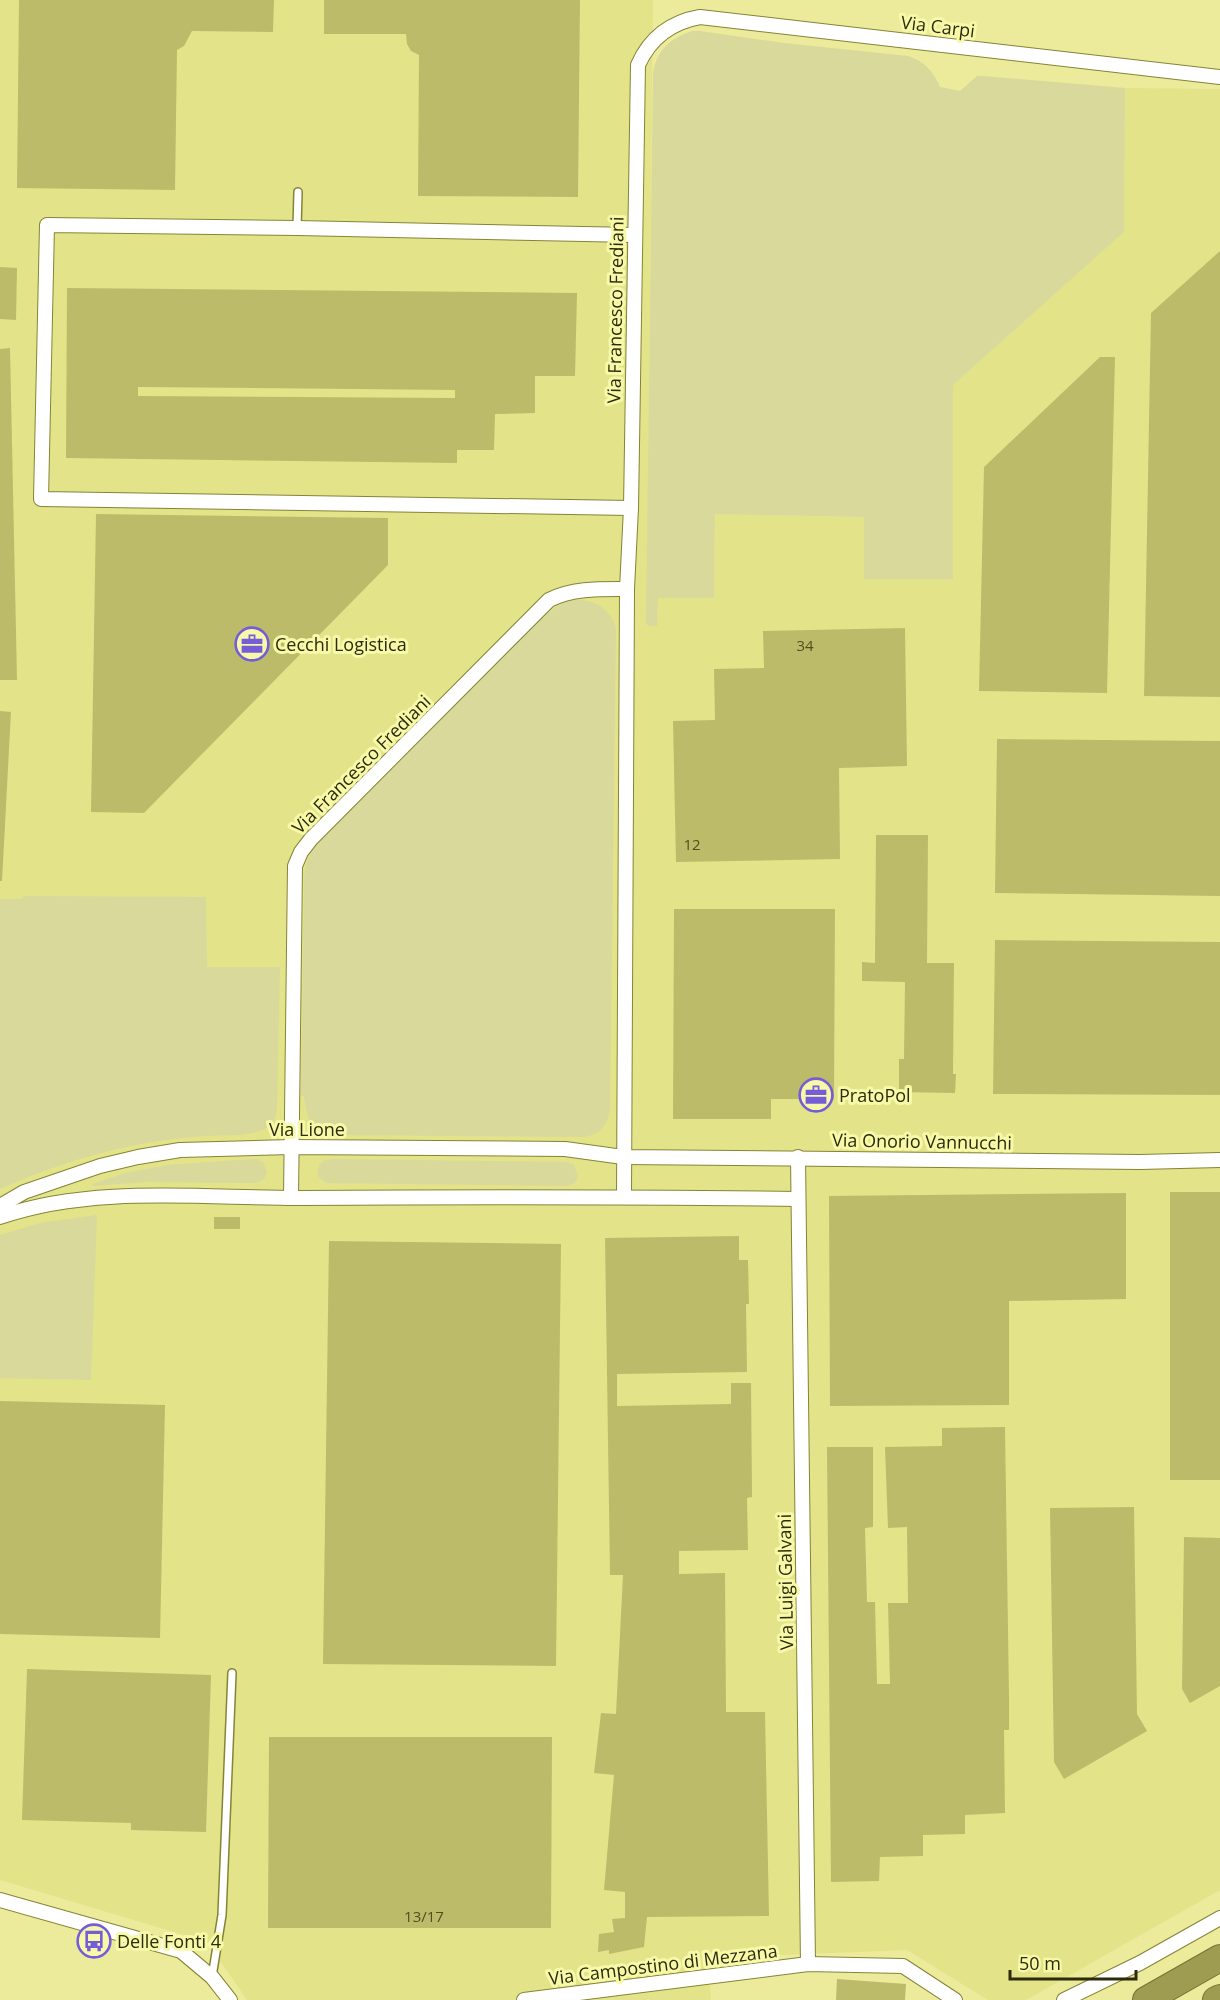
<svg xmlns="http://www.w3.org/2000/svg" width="1220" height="2000" font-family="'Open Sans',sans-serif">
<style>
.built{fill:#e3e38a}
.green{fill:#d8d99b}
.building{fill:#bcbb69;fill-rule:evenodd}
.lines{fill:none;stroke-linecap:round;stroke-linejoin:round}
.service-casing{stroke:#858436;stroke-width:10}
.minor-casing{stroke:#858436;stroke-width:16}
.motorway-casing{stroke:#757438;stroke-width:28}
.service{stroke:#fff;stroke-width:7}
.minor{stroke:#fff;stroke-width:14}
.motorway{stroke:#9d9c51;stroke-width:26}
.labels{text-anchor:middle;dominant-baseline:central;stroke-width:6;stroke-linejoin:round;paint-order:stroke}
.number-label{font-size:15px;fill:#504f22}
.street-label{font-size:18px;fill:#2c2b0a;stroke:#f8f9a8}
.poi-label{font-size:18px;fill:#2c2b0a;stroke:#f8f9a8;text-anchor:start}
</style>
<rect width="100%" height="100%" fill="#ebeb9b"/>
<path class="built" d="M 0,0 L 653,0 L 647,625 L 657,626 L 658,598 L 714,598 L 715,514 L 864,517 L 952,579 L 953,385 L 1124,232 L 1125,88 L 1220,89 L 1220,1890 L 1026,2000 L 988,2000 L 907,1950 L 708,1958 L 711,2000 L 247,2000 L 207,1942 L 0,1880 Z"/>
<g class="green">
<path d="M 693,31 L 700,31 L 784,43 L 908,56 C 924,61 934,72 940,87 L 960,91 L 977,76 L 982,76 L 1125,88 L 1124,232 L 953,385 L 953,579 L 864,579 L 864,517 L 715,514 L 714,598 L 658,598 L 657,626 L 649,626 L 646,624 L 653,73 C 657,50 670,38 693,31 Z"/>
<path d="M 575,600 C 595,599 611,609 616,629 L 610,1108 C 609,1124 600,1135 583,1137 L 344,1135 C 313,1132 308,1126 304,1096 L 301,1096 L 304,878 C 305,865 309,855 316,845 L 541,619 L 558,605 Z"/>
<path d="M 23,896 L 206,897 L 207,967 L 280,967 L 277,1110 L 273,1124 C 256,1138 227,1134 206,1136 C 134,1140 65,1160 0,1189 L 0,899 L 22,899 Z"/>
<path d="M 255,1159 L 263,1162 L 267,1173 L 263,1180 L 256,1183 L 145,1182 L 93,1186 L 92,1184 L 125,1173 L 168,1165 Z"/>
<path d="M 330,1159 L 567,1162 L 574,1165 L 578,1176 L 575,1183 L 567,1186 L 326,1183 L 318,1176 C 316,1167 321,1160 330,1159 Z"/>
<path d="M 97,1215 L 91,1380 L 0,1378 L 0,1235 L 40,1223 Z"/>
</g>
<g class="building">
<path d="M 19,0 L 274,0 L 273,32 L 192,31 L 184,46 L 177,50 L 175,190 L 17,188 Z"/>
<path d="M 324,0 L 580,0 L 578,197 L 418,196 L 419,55 L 411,51 L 407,44 L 406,34 L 324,34 Z"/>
<path d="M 1220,251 L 1220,697 L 1144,696 L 1151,313 Z"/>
<path d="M 0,267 L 17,268 L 16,320 L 0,319 Z"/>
<path d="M 67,288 L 577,293 L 575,376 L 535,376 L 535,413 L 495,414 L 494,450 L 457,450 L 457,463 L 66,458 ZM 138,387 L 455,390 L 455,398 L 138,396 Z"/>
<path d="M 10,348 L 17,680 L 0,680 L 0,349 Z"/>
<path d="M 1100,357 L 1115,357 L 1107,693 L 979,691 L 984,467 Z"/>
<path d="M 96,514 L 388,518 L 388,565 L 144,813 L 91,812 Z"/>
<path d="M 905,628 L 907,766 L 839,768 L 840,859 L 676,862 L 673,721 L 715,720 L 714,669 L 764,668 L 763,631 Z"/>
<path d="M 0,711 L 11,712 L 2,881 L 0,881 Z"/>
<path d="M 997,739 L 1220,741 L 1220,896 L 995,893 Z"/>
<path d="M 876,835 L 928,835 L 927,963 L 954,963 L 953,1074 L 956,1074 L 955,1093 L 899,1092 L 899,1059 L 904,1059 L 905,982 L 862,981 L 862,962 L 875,963 Z"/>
<path d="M 674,909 L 835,909 L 834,1099 L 771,1099 L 771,1119 L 673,1119 Z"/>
<path d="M 995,940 L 1220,942 L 1220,1095 L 993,1094 Z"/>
<rect x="1170" y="1192" width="50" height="288"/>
<path d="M 1126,1193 L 1126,1299 L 1009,1301 L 1009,1405 L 830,1406 L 829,1196 Z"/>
<rect x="214" y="1217" width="26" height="12"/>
<path d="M 739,1236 L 739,1260 L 748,1260 L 749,1304 L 746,1304 L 747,1372 L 617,1374 L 617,1406 L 731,1404 L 731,1383 L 751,1383 L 752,1497 L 747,1498 L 748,1550 L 679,1551 L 679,1574 L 725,1573 L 726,1712 L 765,1712 L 769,1916 L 647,1917 L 644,1947 L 609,1954 L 609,1950 L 598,1952 L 599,1934 L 614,1932 L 612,1919 L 625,1918 L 625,1892 L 604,1890 L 614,1775 L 594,1773 L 601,1713 L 616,1714 L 623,1575 L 610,1575 L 605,1238 Z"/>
<path d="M 329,1241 L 561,1244 L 556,1666 L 323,1664 Z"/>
<path d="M 0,1401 L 165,1405 L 160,1638 L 0,1634 Z"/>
<path d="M 1005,1427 L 1009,1696 L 1009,1730 L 1004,1730 L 1005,1813 L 965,1815 L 965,1834 L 923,1835 L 923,1856 L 880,1857 L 879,1881 L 831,1882 L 827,1447 L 873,1447 L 873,1527 L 865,1528 L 867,1602 L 875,1602 L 877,1684 L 890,1684 L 888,1603 L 908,1603 L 907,1527 L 888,1528 L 885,1447 L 942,1446 L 942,1428 Z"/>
<path d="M 1134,1507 L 1137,1714 L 1147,1731 L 1064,1779 L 1054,1762 L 1050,1508 Z"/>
<path d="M 1184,1537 L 1220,1538 L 1220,1686 L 1190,1703 L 1182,1689 Z"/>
<path d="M 27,1669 L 211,1675 L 206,1832 L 131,1830 L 131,1823 L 22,1820 Z"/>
<path d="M 269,1737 L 552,1737 L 551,1928 L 268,1928 Z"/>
<path d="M 837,1979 L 906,1984 L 905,2000 L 836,2000 Z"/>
</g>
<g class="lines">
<g class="service-casing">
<g id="service">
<path d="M 297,228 L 298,192"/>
<path d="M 212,1977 L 222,1915 L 232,1673"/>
</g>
</g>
<g class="minor-casing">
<g id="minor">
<path d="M 631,508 L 41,499 L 47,225 L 297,228 L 634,235"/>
<path d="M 798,1157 L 808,1964"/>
<path d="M 624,1197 L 627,589 L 631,508 L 638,65 C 650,38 671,22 700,17 L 1220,77"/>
<path d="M 291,1198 L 295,866 L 301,852 L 311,839 L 549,600 C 573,588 600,589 627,589"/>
<path d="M 0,1206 L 24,1192 L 100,1166 L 138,1157 L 180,1150 L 291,1147 L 565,1149 L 623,1157 L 1140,1162 L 1220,1160"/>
<path d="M 0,1217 C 91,1185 202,1198 298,1198 C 464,1197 631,1197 798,1199"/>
<path d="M 0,1900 L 181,1951 L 212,1977 L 230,2000"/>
<path d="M 524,2000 L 808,1964 L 903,1966 L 955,2000"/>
<path d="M 1064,2000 L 1140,1963 L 1220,1918"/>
</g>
</g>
<g class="motorway-casing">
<g id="motorway">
<path d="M 1146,2000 L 1220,1958"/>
<path d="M 1216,2000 L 1220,1998"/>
</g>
</g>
<use href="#service" class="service"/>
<use href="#minor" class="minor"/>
<use href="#motorway" class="motorway"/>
</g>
<defs>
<g id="office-ring" transform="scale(1.725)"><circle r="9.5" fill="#f8f9a8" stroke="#755dd8" stroke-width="1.5"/><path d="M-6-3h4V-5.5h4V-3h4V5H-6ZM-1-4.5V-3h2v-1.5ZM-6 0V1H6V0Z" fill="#755dd8"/></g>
<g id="bus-ring" transform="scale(1.725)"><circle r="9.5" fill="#f8f9a8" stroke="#755dd8" stroke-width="1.5"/><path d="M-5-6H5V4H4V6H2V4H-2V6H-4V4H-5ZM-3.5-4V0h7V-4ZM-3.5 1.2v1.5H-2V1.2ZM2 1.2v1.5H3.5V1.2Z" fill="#755dd8"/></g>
</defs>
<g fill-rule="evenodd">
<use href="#office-ring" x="252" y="644"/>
<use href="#office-ring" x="816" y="1095"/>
<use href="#bus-ring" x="94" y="1941"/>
</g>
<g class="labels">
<g class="number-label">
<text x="805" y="645">34</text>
<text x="692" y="844">12</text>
<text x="424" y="1916">13/17</text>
</g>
<g class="street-label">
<text transform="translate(938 26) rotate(7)">Via Carpi</text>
<text transform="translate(615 310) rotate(-89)">Via Francesco Frediani</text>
<text transform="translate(361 764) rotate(-45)">Via Francesco Frediani</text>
<text x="307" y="1129">Via Lione</text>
<text transform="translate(922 1141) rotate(1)">Via Onorio Vannucchi</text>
<text transform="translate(785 1582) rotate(-91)">Via Luigi Galvani</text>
<text transform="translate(663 1964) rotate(-7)">Via Campostino di Mezzana</text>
</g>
<g class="poi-label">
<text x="275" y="644">Cecchi Logistica</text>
<text x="839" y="1095">PratoPol</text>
<text x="117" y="1941">Delle Fonti 4</text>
</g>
</g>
<path d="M1010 1970v9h126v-9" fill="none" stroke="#2c2b0a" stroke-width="3"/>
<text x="1019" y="1970" font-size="18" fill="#2c2b0a" stroke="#f8f9a8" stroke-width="4.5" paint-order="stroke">50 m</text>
</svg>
